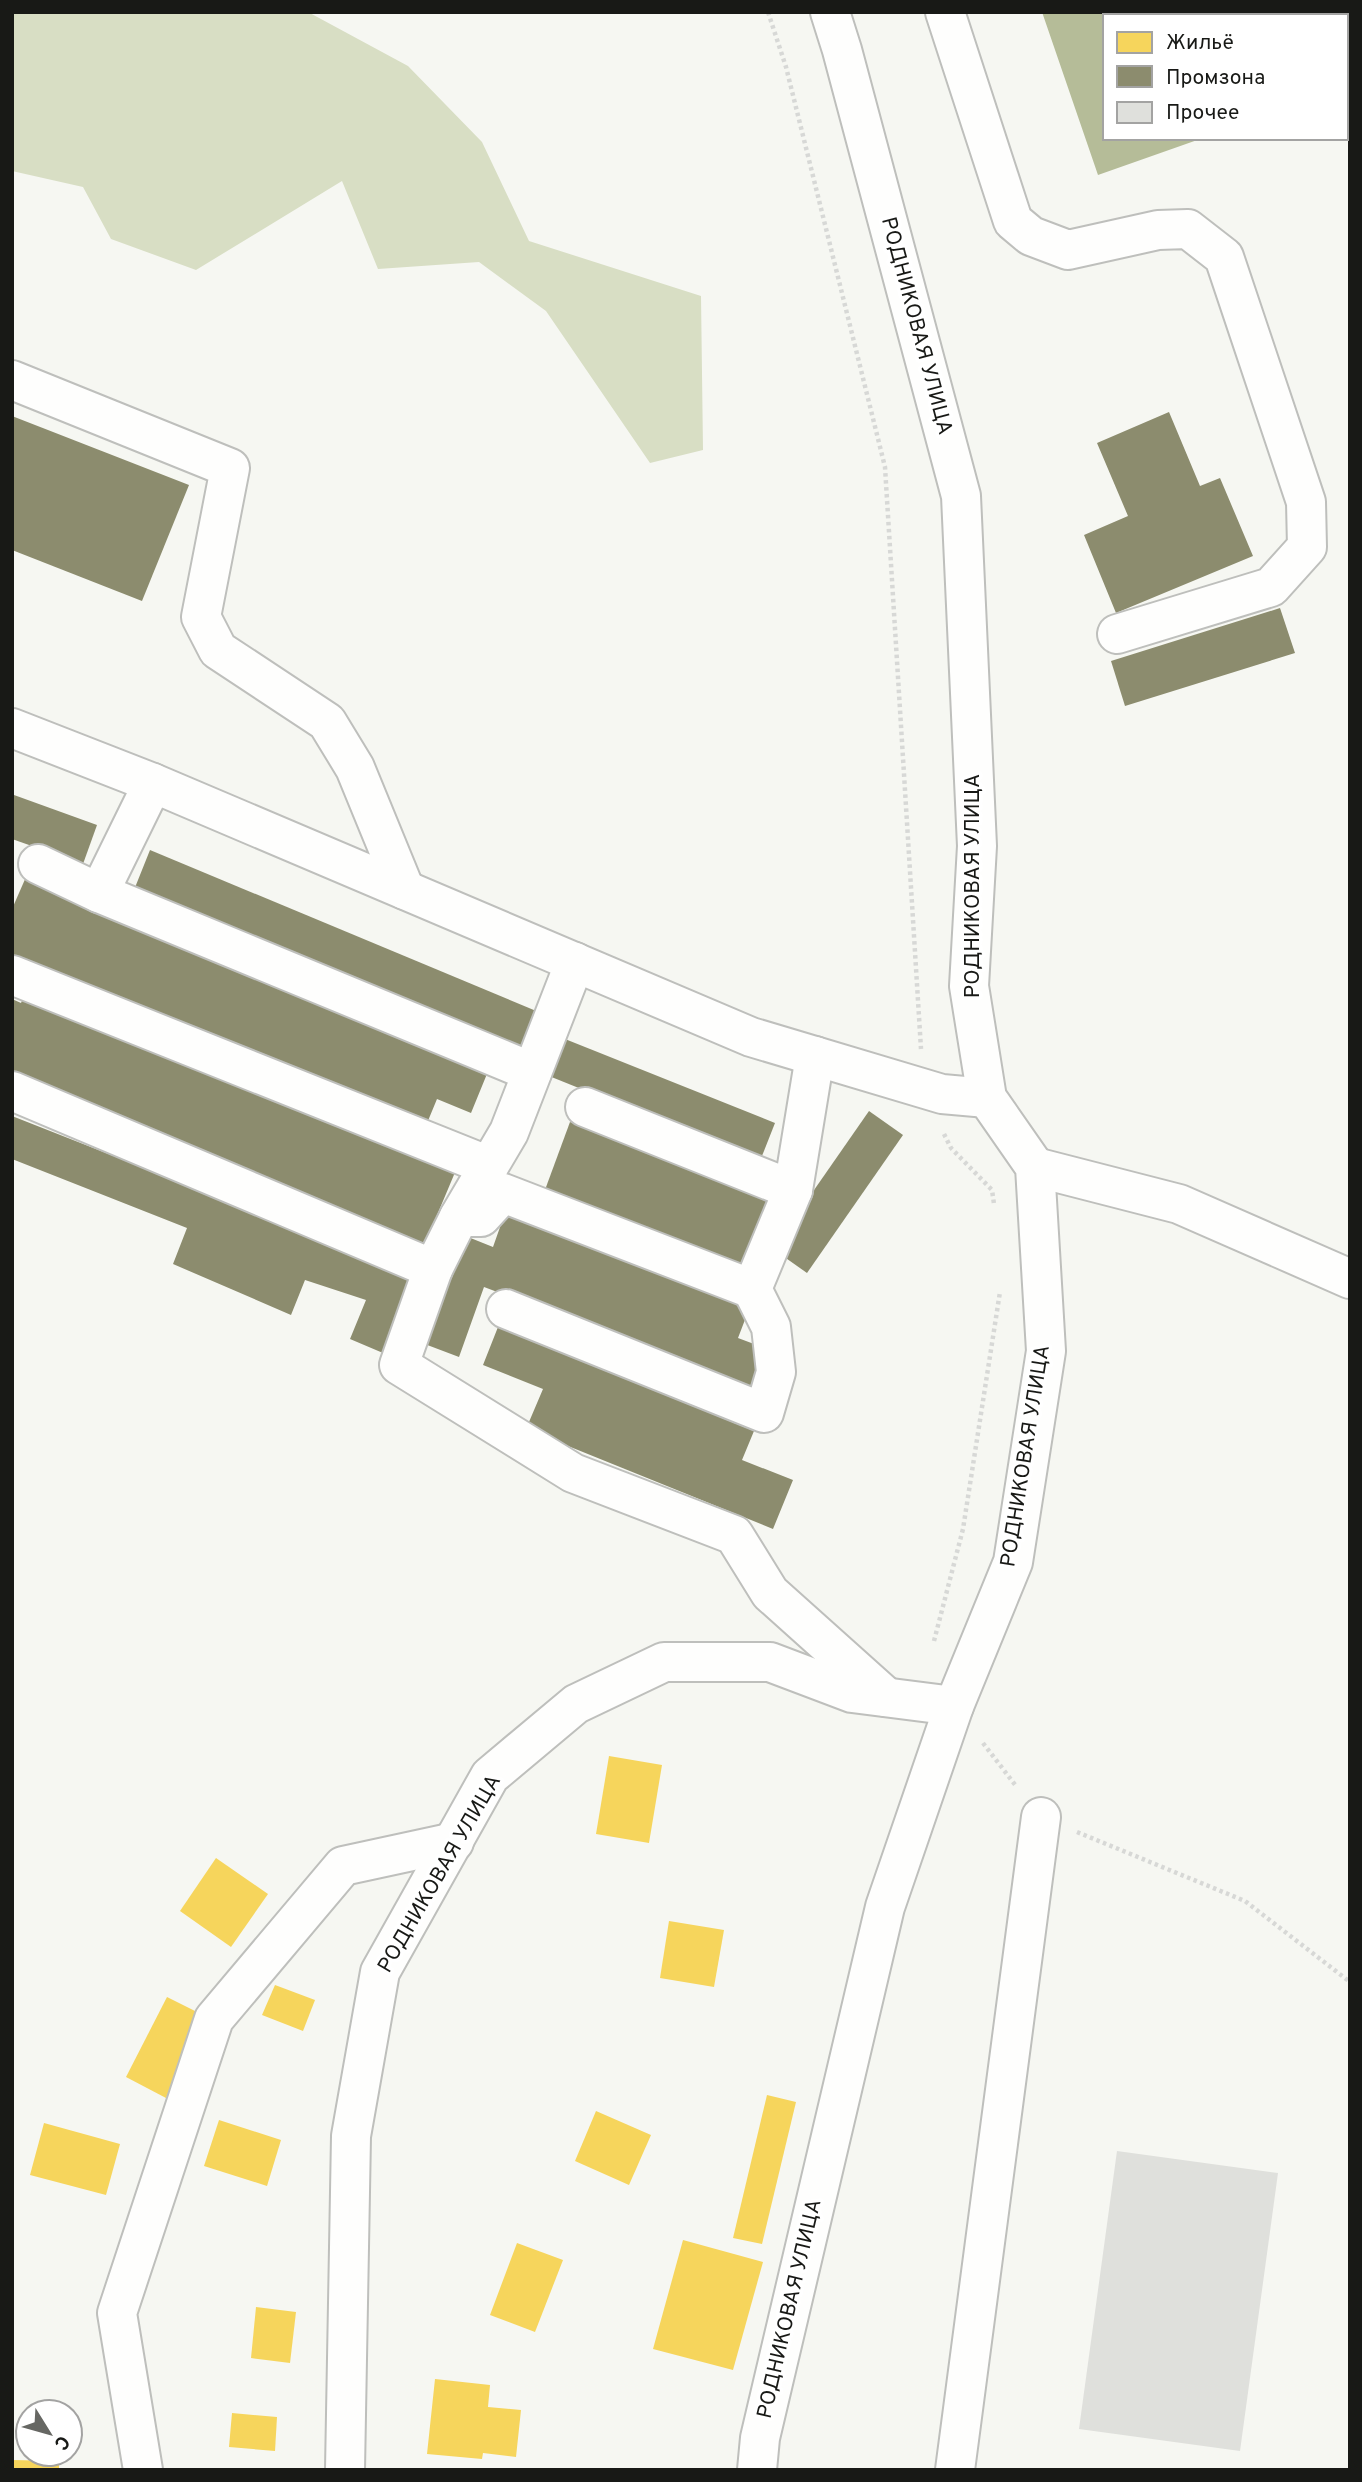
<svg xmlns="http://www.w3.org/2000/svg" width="1362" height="2482" font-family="Overpass,sans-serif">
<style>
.green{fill:#d8dec4}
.water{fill:#b5bc98}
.homes{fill:#f6d55c}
.industry{fill:#8c8c6e}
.building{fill:#dfe0dc}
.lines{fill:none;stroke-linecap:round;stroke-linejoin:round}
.minor-casing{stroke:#bebfbc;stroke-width:42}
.path{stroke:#d7d8d6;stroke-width:4.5;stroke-dasharray:3.5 3.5;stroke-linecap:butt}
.minor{stroke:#fefefd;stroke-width:38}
.labels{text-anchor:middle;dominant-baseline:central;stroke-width:7;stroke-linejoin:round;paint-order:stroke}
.street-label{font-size:21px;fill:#181916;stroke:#fff}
</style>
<rect width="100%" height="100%" fill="#f6f7f2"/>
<path class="green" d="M 12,12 L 308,12 L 408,66 L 482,142 L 529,241 L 701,296 L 703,450 L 650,463 L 546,311 L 479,262 L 378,269 L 342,181 L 196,270 L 111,239 L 83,187 L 12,171 Z"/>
<path class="water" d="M 1042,12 L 1350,12 L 1350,87 L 1346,88 L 1346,16 L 1105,16 L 1105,138 L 1203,138 L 1098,175 Z"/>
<g class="homes">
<path d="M 609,1756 L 662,1765 L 649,1843 L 596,1834 Z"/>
<path d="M 216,1858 L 268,1894 L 231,1947 L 180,1911 Z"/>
<path d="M 669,1921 L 724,1930 L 714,1987 L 660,1978 Z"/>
<path d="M 275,1985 L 315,2000 L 303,2031 L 262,2015 Z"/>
<path d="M 167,1997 L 207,2017 L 166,2098 L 126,2077 Z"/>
<path d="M 767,2095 L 796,2102 L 762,2244 L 733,2238 Z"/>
<path d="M 596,2111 L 651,2135 L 629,2185 L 575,2161 Z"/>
<path d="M 219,2120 L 281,2140 L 267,2186 L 204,2166 Z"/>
<path d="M 44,2123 L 120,2144 L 106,2195 L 30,2175 Z"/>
<path d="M 683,2240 L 763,2262 L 733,2370 L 653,2349 Z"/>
<path d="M 517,2243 L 563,2260 L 535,2332 L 490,2315 Z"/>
<path d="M 256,2307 L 296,2312 L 290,2363 L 251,2358 Z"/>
<path d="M 435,2379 L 490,2385 L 488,2407 L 521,2410 L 516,2457 L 483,2453 L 482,2459 L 427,2454 Z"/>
<path d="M 232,2413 L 277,2417 L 275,2451 L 229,2447 Z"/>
<path d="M 12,2460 L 59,2461 L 59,2470 L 12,2470 Z"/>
</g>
<g class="industry">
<path d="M 1169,412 L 1200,486 L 1220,478 L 1253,556 L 1116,613 L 1084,535 L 1128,516 L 1097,443 Z"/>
<path d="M 12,416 L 189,485 L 142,601 L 12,550 Z"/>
<path d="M 1280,608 L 1295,653 L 1125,706 L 1111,661 Z"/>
<path d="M 14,795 L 97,825 L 83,864 L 12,839 Z"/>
<path d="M 150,850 L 541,1013 L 524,1053 L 134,890 Z"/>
<path d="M 26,877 L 489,1069 L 471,1113 L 437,1099 L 425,1128 L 12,957 L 12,909 Z"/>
<path d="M 26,991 L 456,1170 L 422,1251 L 12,1083 L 12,999 L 21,1003 Z"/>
<path d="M 565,1039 L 775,1123 L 760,1161 L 549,1076 Z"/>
<path d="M 869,1111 L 903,1135 L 807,1273 L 773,1249 Z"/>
<path d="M 12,1116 L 414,1274 L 383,1353 L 350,1339 L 366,1300 L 305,1280 L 291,1315 L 173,1264 L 187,1228 L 12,1159 Z"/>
<path d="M 570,1122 L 769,1195 L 741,1271 L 542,1198 Z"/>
<path d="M 505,1213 L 751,1304 L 738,1338 L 767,1349 L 752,1387 L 484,1287 L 459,1357 L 422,1343 L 463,1235 L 493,1247 Z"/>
<path d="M 498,1327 L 754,1431 L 742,1460 L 793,1480 L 773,1529 L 526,1429 L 543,1389 L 483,1365 Z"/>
</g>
<path class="building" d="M 1117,2151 L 1278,2173 L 1240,2451 L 1079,2429 Z"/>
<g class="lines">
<g class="minor-casing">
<g id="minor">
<path d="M 945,12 L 1013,221 L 1031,236 L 1068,250 L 1158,230 L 1188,229 L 1224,257 L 1306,502 L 1307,547 L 1271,587 L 1117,634"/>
<path d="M 12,380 L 230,468 L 201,617 L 218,650 L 327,722 L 355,768 L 405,890"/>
<path d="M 12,728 L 153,783 L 751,1037 L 942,1094 L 987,1098"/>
<path d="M 153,783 L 99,893 L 532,1072"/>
<path d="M 38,864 L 99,893"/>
<path d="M 575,962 L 509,1132 L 459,1217 L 481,1217 L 503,1193 L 752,1289"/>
<path d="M 12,975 L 489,1166"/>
<path d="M 12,1091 L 433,1269 L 459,1217"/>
<path d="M 585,1107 L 793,1190"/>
<path d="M 1035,1167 L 1179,1204 L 1350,1279"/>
<path d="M 433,1269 L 399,1365 L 573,1473 L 734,1535 L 770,1593 L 886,1697"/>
<path d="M 506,1309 L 764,1413 L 776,1372 L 771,1327 L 752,1289 L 793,1190 L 815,1056"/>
<path d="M 143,2470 L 117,2313 L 214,2019 L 343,1866 L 454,1842"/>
<path d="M 345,2470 L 351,2136 L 380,1972 L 490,1776 L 576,1704 L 664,1662 L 770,1662 L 852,1693 L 954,1706"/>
<path d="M 757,2470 L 760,2438 L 885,1907 L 954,1706 L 1013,1562 L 1046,1351 L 1035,1167 L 987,1098 L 969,986 L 977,846 L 961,496 L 842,50 L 830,12"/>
<path d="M 955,2470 L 1041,1817"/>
</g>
</g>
<g class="path">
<path d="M 768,12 L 786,67 L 885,467 L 921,1049"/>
<path d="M 944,1134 L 951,1148 L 992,1190 L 994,1204"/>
<path d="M 934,1641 L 963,1529 L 1000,1292"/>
<path d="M 983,1743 L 1016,1786"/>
<path d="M 1077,1832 L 1245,1901 L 1350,1982"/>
</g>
<use href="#minor" class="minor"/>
</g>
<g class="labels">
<g class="street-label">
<text transform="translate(916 326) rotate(75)">РОДНИКОВАЯ УЛИЦА</text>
<text transform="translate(973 886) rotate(-90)">РОДНИКОВАЯ УЛИЦА</text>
<text transform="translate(1026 1456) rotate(-81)">РОДНИКОВАЯ УЛИЦА</text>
<text transform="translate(440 1874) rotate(-60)">РОДНИКОВАЯ УЛИЦА</text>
<text transform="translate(790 2309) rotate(-77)">РОДНИКОВАЯ УЛИЦА</text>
</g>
</g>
<rect width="1362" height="2482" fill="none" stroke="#181916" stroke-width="28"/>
<rect x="1103" y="14" width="245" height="126" fill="#ffffff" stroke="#a3a3a2" stroke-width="2"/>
<rect x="1117" y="32" width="35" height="21" fill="#f6d55c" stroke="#a3a3a2" stroke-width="2"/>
<text x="1166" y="49" font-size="21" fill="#181916">Жильё</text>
<rect x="1117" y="66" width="35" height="21" fill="#8c8c6e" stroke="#a3a3a2" stroke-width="2"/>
<text x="1166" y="84" font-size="21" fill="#181916">Промзона</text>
<rect x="1117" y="102" width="35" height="21" fill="#dfe0dc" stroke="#a3a3a2" stroke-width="2"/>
<text x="1166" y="119" font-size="21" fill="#181916">Прочее</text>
<g transform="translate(49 2433) rotate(127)"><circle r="33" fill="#ffffff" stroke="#a3a3a2" stroke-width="2"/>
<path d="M0-5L12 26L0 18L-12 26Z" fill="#666763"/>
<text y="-10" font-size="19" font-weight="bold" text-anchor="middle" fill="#181916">С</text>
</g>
</svg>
